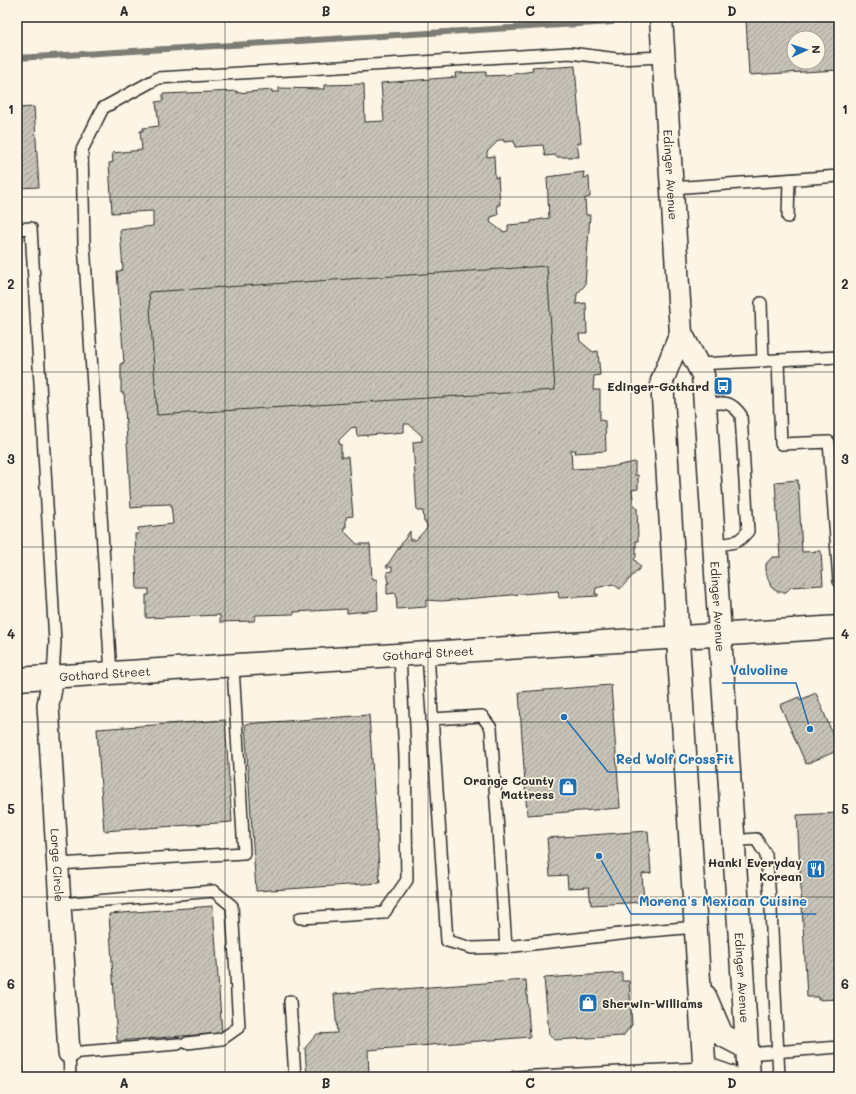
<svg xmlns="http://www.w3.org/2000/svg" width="856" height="1094" font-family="Mali,sans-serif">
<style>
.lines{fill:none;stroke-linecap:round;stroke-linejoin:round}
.stream{stroke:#7d7b74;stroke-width:6}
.building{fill:url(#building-hatch);stroke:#2b2b2b;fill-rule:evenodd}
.service-casing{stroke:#2b2b2b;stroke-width:14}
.minor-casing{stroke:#2b2b2b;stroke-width:24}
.tertiary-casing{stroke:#2b2b2b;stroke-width:25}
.primary-casing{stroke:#2b2b2b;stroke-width:25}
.service{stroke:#fcf5e5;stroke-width:11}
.minor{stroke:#fcf5e5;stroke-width:21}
.tertiary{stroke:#fcf5e5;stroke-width:22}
.primary{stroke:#fcf5e5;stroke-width:22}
.grid{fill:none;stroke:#2b2b2b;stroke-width:1;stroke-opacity:0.55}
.labels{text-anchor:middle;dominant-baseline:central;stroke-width:3.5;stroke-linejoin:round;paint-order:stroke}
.street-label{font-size:12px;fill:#2b2b2b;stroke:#fcf5e5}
.poi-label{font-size:12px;font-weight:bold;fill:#2b2b2b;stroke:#fcf5e5;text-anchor:end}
.leader{fill:none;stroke:#1f6fb2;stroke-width:1.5}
.callout-dot{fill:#1f6fb2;stroke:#fcf5e5;stroke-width:1.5}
.callout-label{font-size:13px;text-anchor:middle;font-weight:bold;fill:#1f6fb2;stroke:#fcf5e5;stroke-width:3.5;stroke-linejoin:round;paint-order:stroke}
.neatline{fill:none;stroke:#2b2b2b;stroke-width:1.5}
.grid-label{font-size:13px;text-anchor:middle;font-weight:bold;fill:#2b2b2b}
</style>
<defs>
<pattern id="building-hatch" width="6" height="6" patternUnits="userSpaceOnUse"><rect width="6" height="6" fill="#c8c3b7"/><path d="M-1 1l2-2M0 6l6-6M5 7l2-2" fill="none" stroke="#a39f95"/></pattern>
</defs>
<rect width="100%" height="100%" fill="#fcf5e5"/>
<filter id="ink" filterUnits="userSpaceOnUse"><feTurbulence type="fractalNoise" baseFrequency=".025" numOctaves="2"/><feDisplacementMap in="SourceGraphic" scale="8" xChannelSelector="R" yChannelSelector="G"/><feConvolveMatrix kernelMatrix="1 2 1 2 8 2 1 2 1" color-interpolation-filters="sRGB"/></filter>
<g filter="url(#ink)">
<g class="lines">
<path class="stream" d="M 17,58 L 612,22"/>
</g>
<g class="building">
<path d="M 778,17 L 839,17 L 839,70 L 749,75 L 746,19 ZM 794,38 L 818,38 L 818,62 L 794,62 Z"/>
<path d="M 545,66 L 546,68 L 575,66 L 581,143 L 577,143 L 579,157 L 556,157 L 556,155 L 545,156 L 543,145 L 515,147 L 514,141 L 504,142 L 504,140 L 499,140 L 487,152 L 487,157 L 494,156 L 495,178 L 498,177 L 500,205 L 497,205 L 498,215 L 491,217 L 490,222 L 503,232 L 508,231 L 508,225 L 531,223 L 531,221 L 549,218 L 547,177 L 584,172 L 583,178 L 589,177 L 590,197 L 585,198 L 586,215 L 590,215 L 585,285 L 577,294 L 576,304 L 586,303 L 587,334 L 579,334 L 580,341 L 593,352 L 598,351 L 600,375 L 594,376 L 593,390 L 600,390 L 600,420 L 605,421 L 606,451 L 575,453 L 576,450 L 571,450 L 572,469 L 611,467 L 635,462 L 635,475 L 638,475 L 638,489 L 632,490 L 634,507 L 637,508 L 638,541 L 636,541 L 636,557 L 634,559 L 641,567 L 620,589 L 613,584 L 596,588 L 595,594 L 598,594 L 598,596 L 559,598 L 558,591 L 441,601 L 426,600 L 426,607 L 397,609 L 396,593 L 387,594 L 387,583 L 389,583 L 387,572 L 392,571 L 392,567 L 386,567 L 410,531 L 410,540 L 416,540 L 427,528 L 426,522 L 424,522 L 423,511 L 417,511 L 413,442 L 422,441 L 422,436 L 409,424 L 404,424 L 404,432 L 357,436 L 356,427 L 351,428 L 339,440 L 339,444 L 341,444 L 341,457 L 348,457 L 353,516 L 346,517 L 346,527 L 344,527 L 345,532 L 357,544 L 370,544 L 372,578 L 377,580 L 378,610 L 347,613 L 347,609 L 294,612 L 294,614 L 256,615 L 254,621 L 220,622 L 220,615 L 146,618 L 146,595 L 149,595 L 149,589 L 137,589 L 135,534 L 139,534 L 138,528 L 173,524 L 171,504 L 142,505 L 142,507 L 131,508 L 124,393 L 121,393 L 121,363 L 124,363 L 117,272 L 123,270 L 120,230 L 153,226 L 153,211 L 112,213 L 109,163 L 113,162 L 112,153 L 142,150 L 140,131 L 143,131 L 143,128 L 159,126 L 156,102 L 163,101 L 163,94 L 237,91 L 237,93 L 272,90 L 272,92 L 279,92 L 279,88 L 324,89 L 324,85 L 364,84 L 365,122 L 384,121 L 381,83 L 456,77 L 455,73 L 486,72 L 486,76 L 507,75 L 533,71 L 532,67 Z"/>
<path d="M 34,107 L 39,187 L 17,188 L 17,108 Z"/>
<path d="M 547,266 L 555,390 L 157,415 L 149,292 Z"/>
<path d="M 798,480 L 802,552 L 821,551 L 823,585 L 791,587 L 786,592 L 778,592 L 771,587 L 766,573 L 766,564 L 772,557 L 780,557 L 775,482 Z"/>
<path d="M 611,685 L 620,808 L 527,815 L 519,692 Z"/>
<path d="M 816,693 L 839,750 L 806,764 L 780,705 L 799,697 L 800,700 Z"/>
<path d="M 369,715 L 380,883 L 256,891 L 245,724 Z"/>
<path d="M 225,720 L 232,822 L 104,831 L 97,729 Z"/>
<path d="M 839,813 L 839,999 L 818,1000 L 818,997 L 807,997 L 797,815 Z"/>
<path d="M 648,831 L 651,873 L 642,874 L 644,902 L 591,905 L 589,887 L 568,888 L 567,875 L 550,876 L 547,838 Z"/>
<path d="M 213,906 L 222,1033 L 117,1041 L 109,914 Z"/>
<path d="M 622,973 L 622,981 L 629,981 L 632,1025 L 623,1036 L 554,1040 L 549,1035 L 544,978 Z"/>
<path d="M 526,980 L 530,1037 L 368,1050 L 369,1077 L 307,1077 L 305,1048 L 317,1034 L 337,1033 L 334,994 Z"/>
<path d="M 17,981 L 24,1077 L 17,1077 Z"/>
</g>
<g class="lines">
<g class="service-casing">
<g id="service">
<path d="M 672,188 L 839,176"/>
<path d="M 788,217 L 789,180"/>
<path d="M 17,229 L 31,228 L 55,642 L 53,677"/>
<path d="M 761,303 L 763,361"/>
<path d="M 778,360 L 781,444 L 829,442 L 839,581"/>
<path d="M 698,364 L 839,357"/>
<path d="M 705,404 C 723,403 729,399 741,415 L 748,531 C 737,545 731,543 714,545"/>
<path d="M 428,654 L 447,941 L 472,948 L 506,947"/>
<path d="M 111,674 L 84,243 L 82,150 L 103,108 L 158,78 L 570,53 L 617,59 L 664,57"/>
<path d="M 432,719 L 482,716 L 491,728 L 506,947 L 638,932 L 696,927"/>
<path d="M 733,841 L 756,839 L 766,855 L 771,909 L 779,1077"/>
<path d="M 58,864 L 244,853 L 233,667"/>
<path d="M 60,904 L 214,891 L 232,906 L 239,1027 L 222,1039 L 187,1043"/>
<path d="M 300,918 L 384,913 L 407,880 L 405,757 L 400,655"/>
<path d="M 290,1001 L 295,1077"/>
<path d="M 747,1054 L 839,1047"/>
<path d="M 70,1077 L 69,1053 L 178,1044"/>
<path d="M 515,1077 L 704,1068"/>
</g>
</g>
<g class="minor-casing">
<g id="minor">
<path id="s1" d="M 53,677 L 48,705 L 69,1053"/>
</g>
</g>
<g class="tertiary-casing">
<g id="tertiary">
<path id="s2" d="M 17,679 L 839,627"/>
</g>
</g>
<g class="primary-casing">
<g id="primary">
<path id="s3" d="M 661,17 L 681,333 L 703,375 L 749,1077"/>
<path d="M 681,333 L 662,381 L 705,1077"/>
<path d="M 705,996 L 722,1035 L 747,1048"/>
<path d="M 704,1068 L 730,1077"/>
</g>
</g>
<use href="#service" class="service"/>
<use href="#minor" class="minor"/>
<use href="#tertiary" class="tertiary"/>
<use href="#primary" class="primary"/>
</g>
</g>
<path class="grid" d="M 225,17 L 225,1077M 428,17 L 428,1077M 631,17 L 631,1077M 17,197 L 839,197M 17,372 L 839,372M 17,547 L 839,547M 17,722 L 839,722M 17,897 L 839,897"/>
<defs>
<g id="bus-square" transform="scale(1)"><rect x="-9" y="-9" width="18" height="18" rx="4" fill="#1f6fb2" stroke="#fcf5e5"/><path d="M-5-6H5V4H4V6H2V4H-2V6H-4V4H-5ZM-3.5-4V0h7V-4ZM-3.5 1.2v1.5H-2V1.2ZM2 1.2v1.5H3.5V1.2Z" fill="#fff"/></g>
<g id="shop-square" transform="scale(1)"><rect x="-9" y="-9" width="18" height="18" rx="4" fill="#1f6fb2" stroke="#fcf5e5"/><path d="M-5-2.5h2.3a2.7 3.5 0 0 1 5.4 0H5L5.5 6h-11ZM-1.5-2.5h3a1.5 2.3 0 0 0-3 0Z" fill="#fff"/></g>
<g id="restaurant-square" transform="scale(1)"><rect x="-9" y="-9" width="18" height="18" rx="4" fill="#1f6fb2" stroke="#fcf5e5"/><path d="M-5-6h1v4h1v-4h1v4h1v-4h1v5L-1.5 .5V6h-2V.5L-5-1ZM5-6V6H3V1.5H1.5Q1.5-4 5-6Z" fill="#fff"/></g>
</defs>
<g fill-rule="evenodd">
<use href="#bus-square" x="723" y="386"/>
<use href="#shop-square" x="568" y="787"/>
<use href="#restaurant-square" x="816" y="869"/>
<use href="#shop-square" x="588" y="1003"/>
</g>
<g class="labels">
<g class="street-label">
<text stroke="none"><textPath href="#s3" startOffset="158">Edinger Avenue</textPath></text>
<text stroke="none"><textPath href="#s3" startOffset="596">Edinger Avenue</textPath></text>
<text stroke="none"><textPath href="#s2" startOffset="412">Gothard Street</textPath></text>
<text stroke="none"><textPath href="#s2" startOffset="88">Gothard Street</textPath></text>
<text stroke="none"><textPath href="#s1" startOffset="189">Lorge Circle</textPath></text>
<text stroke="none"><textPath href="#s3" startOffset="968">Edinger Avenue</textPath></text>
</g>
<g class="poi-label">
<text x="709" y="386">Edinger-Gothard</text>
<text x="554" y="780">Orange County<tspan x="554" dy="14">Mattress</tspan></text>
<text x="802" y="862">Hanki Everyday<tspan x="802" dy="14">Korean</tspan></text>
<text x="602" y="1003" text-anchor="start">Sherwin-Williams</text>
</g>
</g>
<path class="leader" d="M810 729L796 683H722M564 717L608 772H742M599 856L631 914H816"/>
<g class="callout-dot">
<circle cx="810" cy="729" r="4"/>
<circle cx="564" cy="717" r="4"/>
<circle cx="599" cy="856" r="4"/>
</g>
<g class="callout-label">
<text x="759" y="675">Valvoline</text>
<text x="675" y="764">Red Wolf CrossFit</text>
<text x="723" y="906">Morena's Mexican Cuisine</text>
</g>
<rect width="856" height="1094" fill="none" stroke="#fcf5e5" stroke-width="44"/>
<g transform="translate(806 50) rotate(87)"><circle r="19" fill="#fcf5e5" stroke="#a8a49b"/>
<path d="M0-3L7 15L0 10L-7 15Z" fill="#1f6fb2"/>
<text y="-6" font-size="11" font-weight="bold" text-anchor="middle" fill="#2b2b2b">N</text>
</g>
<rect x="22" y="22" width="812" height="1050" class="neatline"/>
<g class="grid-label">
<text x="124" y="16">A</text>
<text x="326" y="16">B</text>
<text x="530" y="16">C</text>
<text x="732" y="16">D</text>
<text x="11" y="114">1</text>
<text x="845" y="114">1</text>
<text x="11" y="289">2</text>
<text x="845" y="289">2</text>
<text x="11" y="464">3</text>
<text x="845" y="464">3</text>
<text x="11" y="639">4</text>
<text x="845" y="639">4</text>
<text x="11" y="814">5</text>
<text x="845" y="814">5</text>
<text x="11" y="989">6</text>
<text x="845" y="989">6</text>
<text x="124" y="1088">A</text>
<text x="326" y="1088">B</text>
<text x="530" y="1088">C</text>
<text x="732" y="1088">D</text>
</g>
</svg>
